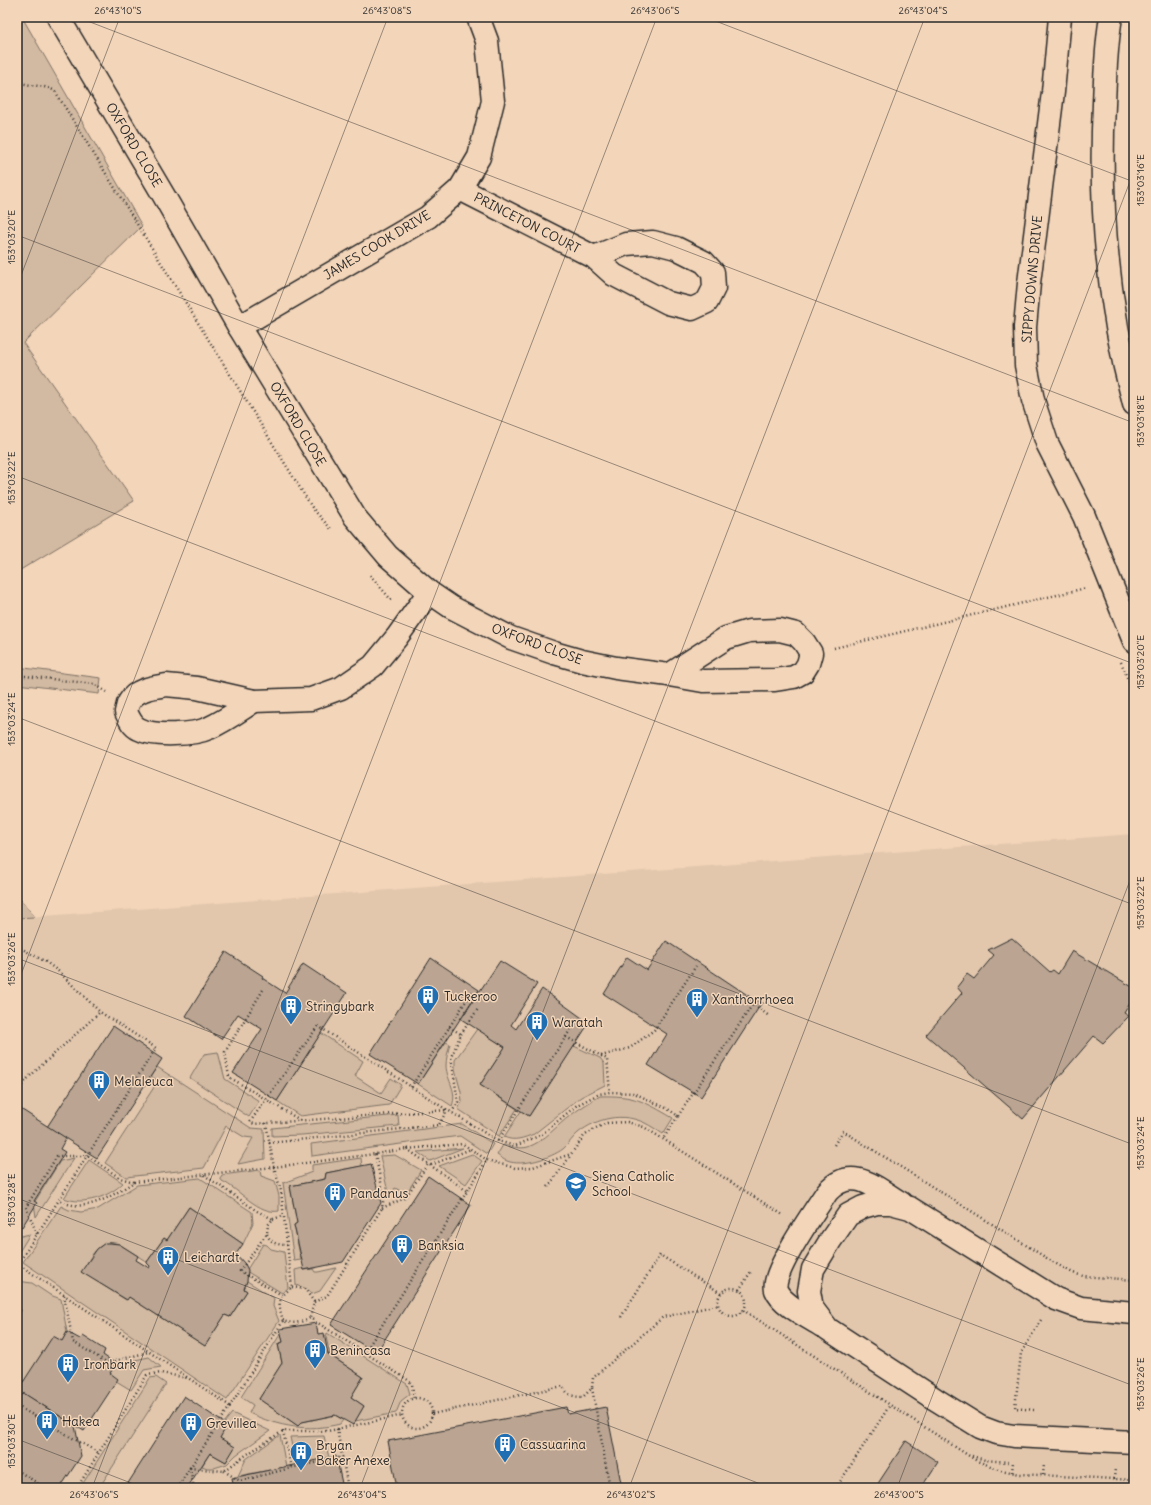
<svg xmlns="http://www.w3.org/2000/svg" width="1151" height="1505" font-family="Delius,sans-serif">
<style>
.built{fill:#e2c7ad}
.green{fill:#d2b9a1;stroke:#7e7266}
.building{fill:#bba592;stroke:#2b2b2b}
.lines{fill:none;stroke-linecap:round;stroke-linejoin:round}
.minor-casing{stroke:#2b2b2b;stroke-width:25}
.major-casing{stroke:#2b2b2b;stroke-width:25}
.path{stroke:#2b2b2b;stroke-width:2.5;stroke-dasharray:1 3;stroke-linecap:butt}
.minor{stroke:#f3d5b9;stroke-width:22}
.major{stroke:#f3d5b9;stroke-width:22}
.ticks{fill:none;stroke:#2b2b2b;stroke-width:1;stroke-opacity:0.45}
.labels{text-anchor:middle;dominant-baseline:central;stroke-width:3;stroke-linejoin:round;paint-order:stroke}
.street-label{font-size:13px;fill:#2b2b2b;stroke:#f3d5b9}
.poi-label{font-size:13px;fill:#2b2b2b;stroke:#f3d5b9;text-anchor:start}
.neatline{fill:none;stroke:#2b2b2b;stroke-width:1.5}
.ticks-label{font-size:10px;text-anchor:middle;fill:#2b2b2b}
</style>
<rect width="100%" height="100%" fill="#f3d5b9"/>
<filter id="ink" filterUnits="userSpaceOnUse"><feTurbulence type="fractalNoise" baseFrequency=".025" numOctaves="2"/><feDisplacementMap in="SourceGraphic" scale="8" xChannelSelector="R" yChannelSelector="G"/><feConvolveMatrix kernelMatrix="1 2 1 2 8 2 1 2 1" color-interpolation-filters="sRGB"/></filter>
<g filter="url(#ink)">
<path class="built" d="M 1134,834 L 1134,1488 L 17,1488 L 17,918 Z"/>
<g class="green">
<path d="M 17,17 L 22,17 L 142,226 L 23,343 L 134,501 L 17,572 Z"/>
<path d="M 17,667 L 101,678 L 99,694 L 17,684 Z"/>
<path d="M 17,895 L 35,917 L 17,918 Z"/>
<path d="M 477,1029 L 505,1047 L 480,1085 L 517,1109 L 499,1136 L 458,1109 L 462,1102 L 461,1092 L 455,1070 L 455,1060 Z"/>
<path d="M 321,1033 L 363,1061 L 355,1076 L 381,1093 L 391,1078 L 401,1085 L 389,1105 L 300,1116 L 277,1101 Z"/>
<path d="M 446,1042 L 450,1044 C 448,1051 446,1059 446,1066 C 447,1081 458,1091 452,1106 L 418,1084 Z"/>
<path d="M 574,1046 L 600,1058 L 604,1063 L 605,1085 L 581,1097 L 534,1134 C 524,1138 514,1142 504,1137 L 521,1111 L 529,1116 Z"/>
<path d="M 218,1052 L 225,1079 L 259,1101 L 249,1117 L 190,1078 L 204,1054 Z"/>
<path d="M 157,1067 L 251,1128 L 264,1129 L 265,1159 L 238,1164 L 253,1138 L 244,1137 L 226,1126 L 204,1168 L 126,1177 L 105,1163 L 158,1081 L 151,1076 Z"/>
<path d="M 600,1096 C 634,1095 644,1101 673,1118 L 663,1134 C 657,1130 651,1126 645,1123 C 622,1112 597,1118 578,1133 C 573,1137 569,1144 563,1149 C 551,1158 522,1167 507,1161 C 504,1160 500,1157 497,1155 L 503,1145 C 511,1147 520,1149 528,1147 C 545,1141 557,1125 571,1115 C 580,1108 590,1102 600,1096 Z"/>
<path d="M 398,1115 L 399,1126 L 302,1135 L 272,1136 L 272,1128 Z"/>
<path d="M 462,1124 L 493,1144 L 487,1154 L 460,1136 L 312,1156 L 311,1144 Z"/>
<path d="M 463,1148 L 430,1161 L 417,1152 Z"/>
<path d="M 472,1154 L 482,1161 L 466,1184 L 439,1166 Z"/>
<path d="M 395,1155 L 421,1170 L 406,1194 L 395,1188 L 389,1197 L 380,1156 Z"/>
<path d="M 74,1158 L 36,1217 L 34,1203 L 60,1161 Z"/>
<path d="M 361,1158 L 362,1166 L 326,1173 L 325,1179 L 290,1186 L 297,1223 L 294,1225 L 301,1260 L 294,1261 L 283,1183 L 312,1172 L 312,1165 Z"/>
<path d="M 89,1160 L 123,1183 C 109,1197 83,1206 64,1198 Z"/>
<path d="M 260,1170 L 261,1176 L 275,1181 L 279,1196 L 279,1211 C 259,1215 239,1189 222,1181 L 220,1178 L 222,1175 Z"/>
<path d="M 200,1178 L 252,1212 L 253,1223 L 243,1244 L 189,1207 L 167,1240 L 164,1238 L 147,1262 L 119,1244 C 99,1237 90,1258 82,1272 L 126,1300 L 129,1297 L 205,1346 L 225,1315 L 230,1317 L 247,1291 L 244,1289 L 247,1281 L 274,1298 L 273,1306 L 279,1321 L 227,1400 L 23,1262 L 61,1206 L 69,1210 L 81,1212 L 98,1209 L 137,1185 Z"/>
<path d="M 30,1234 L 17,1255 L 17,1237 Z"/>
<path d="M 263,1244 L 267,1245 L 271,1249 L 284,1252 L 288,1288 L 282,1293 L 246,1271 Z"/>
<path d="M 303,1268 L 304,1270 L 313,1269 L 315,1272 L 318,1272 L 336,1268 L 320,1291 L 312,1294 L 306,1289 L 296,1285 L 295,1270 Z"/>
<path d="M 17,1281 L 32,1283 L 50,1295 L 61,1299 L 67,1332 L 62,1341 L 20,1391 L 17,1389 L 17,1318 L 21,1310 L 17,1308 Z"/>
<path d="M 281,1333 L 283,1342 L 278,1344 L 282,1363 L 259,1399 L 298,1426 L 302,1422 L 335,1415 L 343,1420 L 340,1424 C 308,1432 279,1427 249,1413 L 253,1405 L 241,1397 Z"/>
<path d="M 327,1333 L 407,1384 L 410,1394 L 401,1401 L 396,1413 L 355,1421 L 364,1406 L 351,1397 L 363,1377 L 330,1355 L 326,1337 Z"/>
<path d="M 149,1357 L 161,1367 L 144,1370 L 131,1390 L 108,1376 L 116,1364 Z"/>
<path d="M 156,1377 L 166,1384 L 99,1488 L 80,1488 L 150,1378 Z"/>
<path d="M 232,1413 L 270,1431 L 236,1455 L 227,1464 L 214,1468 L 207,1468 L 202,1466 L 210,1453 L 226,1462 L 220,1438 L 227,1425 L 224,1423 Z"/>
<path d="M 280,1435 L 286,1467 L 238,1476 L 246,1459 Z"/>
<path d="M 324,1436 L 329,1458 L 296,1465 L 290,1437 Z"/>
</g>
<g class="building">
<path d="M 1012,938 L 1050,972 L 1053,970 L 1058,974 L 1072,951 L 1134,988 L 1134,997 L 1124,1013 L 1129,1016 L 1103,1043 L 1094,1036 L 1023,1119 L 926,1035 L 962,993 L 957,987 L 967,974 L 974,979 L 994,955 L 988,950 Z"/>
<path d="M 666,941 L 761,1004 L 701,1097 L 648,1065 L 667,1034 L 604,994 L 627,957 L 647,970 Z"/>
<path d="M 226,952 L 263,976 L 262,978 L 285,993 L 303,964 L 347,993 L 277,1101 L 233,1073 L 262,1029 L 238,1014 L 221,1039 L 186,1016 Z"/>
<path d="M 431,958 L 479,990 L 418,1084 L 370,1054 Z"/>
<path d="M 500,961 L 537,984 L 511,1025 L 516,1029 L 542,989 L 589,1023 L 529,1116 L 480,1085 L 505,1047 L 461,1019 Z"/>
<path d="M 113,1026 L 162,1059 L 97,1158 L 47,1127 Z"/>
<path d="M 19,1108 L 66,1138 L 60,1149 L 65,1152 L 34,1201 L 37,1203 L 22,1227 L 17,1224 L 17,1112 Z"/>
<path d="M 371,1164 L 381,1203 L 343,1262 L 304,1270 L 294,1225 L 297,1223 L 290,1186 L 325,1179 L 326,1173 Z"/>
<path d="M 428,1176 L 471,1205 L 376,1353 L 331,1325 Z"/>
<path d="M 189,1207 L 243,1244 L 236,1254 L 245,1264 L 248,1270 L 247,1281 L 244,1289 L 247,1291 L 230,1317 L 225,1315 L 205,1346 L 129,1297 L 127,1300 L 81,1272 L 97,1249 L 105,1243 L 110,1243 L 119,1244 L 138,1256 L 136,1260 L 149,1268 L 150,1266 L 147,1263 L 147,1262 L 164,1238 L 167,1240 Z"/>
<path d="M 17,1308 L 21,1310 L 17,1318 Z"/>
<path d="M 316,1323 L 318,1334 L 324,1333 L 328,1354 L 363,1377 L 351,1397 L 364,1406 L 353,1425 L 335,1415 L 302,1422 L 298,1426 L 259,1399 L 282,1363 L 278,1344 L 283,1342 L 280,1329 Z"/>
<path d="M 67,1332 L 80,1339 L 83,1336 L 105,1350 L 103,1355 L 116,1364 L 110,1373 L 118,1379 L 84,1431 L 18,1390 L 53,1336 L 62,1341 Z"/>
<path d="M 25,1394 L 75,1426 L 81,1456 L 60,1488 L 30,1488 L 17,1480 L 17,1396 Z"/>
<path d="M 184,1396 L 227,1425 L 220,1438 L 235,1447 L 226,1462 L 210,1453 L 187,1488 L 125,1488 Z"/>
<path d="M 566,1407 L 568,1414 L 606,1407 L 622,1488 L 397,1488 L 388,1441 Z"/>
<path d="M 906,1441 L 938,1462 L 921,1488 L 875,1488 Z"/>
<path d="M 336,1456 L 343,1488 L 234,1488 L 232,1478 Z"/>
</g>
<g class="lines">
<g class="minor-casing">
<g id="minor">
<path d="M 58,17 L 164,196 L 239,327 L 355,517 L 388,556 L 429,592 L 451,607 L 511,638 L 554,653 L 582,661 L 616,668 L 669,675"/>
<path d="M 1060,17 L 1053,92 L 1029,283 L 1025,327 L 1026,365 L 1033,400 L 1047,443 L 1084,516 L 1134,641"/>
<path d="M 460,189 L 594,257 L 614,275 L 668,303 L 692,309 L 707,302 L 714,288 L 713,272 L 704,262 L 676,248 L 653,242 L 626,244 L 594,257"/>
<path d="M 239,327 L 428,217 L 460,189 L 479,157 L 493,101 L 487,41 L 478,17"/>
<path d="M 780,630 L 796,634 L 804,642 L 811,653 L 808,664 L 803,672 L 794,677 L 775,680 L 703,681 L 669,675 L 726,638 L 749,631 Z"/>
<path d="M 166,685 L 197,688 L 254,701 C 240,710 225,721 209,728 C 194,735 154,737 139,729 C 132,726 129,718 126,712 C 127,709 127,705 129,702 C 136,689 153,687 166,685 Z"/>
<path d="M 254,701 L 311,699 L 341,688 L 373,666 L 397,637 L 429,592"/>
<path d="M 1134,1313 L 1081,1308 L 1056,1299 L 910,1208 L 891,1203 L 877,1203 L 863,1207 L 848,1215 L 830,1241 L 813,1269 L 809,1291 L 812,1308 L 828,1329 L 935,1399 L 980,1427 L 996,1433 L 1014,1436 L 1134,1442"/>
<path d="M 822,1326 C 808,1317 782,1305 776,1290 C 770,1274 816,1209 827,1192 C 852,1164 876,1188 901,1203"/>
</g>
</g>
<g class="major-casing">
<path id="major" d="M 1111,17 C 1106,46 1105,75 1104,104 C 1099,204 1108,307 1134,404"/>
</g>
<g class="path">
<path d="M 17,81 C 29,87 43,84 55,91 L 313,509 L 332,530"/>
<path d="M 370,575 L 393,602"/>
<path d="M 834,648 L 1086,588"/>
<path d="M 1121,662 L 1134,695"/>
<path d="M 17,675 L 94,684 L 107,692"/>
<path d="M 17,946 L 46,962 L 58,971 L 100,1012 L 156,1048 L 18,1264 L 230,1406 L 283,1321"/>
<path d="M 263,990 L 225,1052 L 229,1077 L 300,1120"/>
<path d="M 318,1026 L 447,1110 L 254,1124 L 250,1122 Z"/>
<path d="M 449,1027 L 461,1034 L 451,1057 L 458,1102 L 452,1112"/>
<path d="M 461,1034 L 478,1009"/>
<path d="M 566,1037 L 607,1059 L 610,1092"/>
<path d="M 601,1056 L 630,1048 L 654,1030 L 696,966"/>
<path d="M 411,1087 L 473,990"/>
<path d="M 17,1091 L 29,1077 L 100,1012"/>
<path d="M 446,1109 L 498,1141 L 515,1146 L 541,1135 L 577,1105 L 599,1094 L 610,1092 L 634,1093 L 668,1109 L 678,1116 L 663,1139"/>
<path d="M 678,1116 L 753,1004 L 769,1016"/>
<path d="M 266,1123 L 274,1167 L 375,1154 L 406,1149 L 463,1144 L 487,1160 L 515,1168 L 533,1167 L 571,1154 L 584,1136 L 596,1128 L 607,1123 L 627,1122 L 644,1127 L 783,1215"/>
<path d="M 498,1141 L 578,1018"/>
<path d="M 269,1143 L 439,1125 L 447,1110"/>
<path d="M 834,1145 L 843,1131 L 1053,1262 L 1073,1273 L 1083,1276 L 1134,1280"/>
<path d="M 407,1149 L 467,1191"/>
<path d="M 431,1165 L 471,1149"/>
<path d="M 204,1175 L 257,1211 L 273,1219 L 268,1225 L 267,1233 L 240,1271 L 282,1295"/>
<path d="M 134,1182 L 274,1167 L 281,1191 L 292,1287 C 277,1299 278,1302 283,1321 C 293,1324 301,1323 310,1318 L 408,1380 L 412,1384 L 414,1399"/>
<path d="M 548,1187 L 571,1155"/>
<path d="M 382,1208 L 405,1198 L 428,1164"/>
<path d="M 273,1219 L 283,1216"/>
<path d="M 37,1234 L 26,1207 L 57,1156 L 88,1156 L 120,1178 L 134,1182 C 112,1196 84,1215 59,1200"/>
<path d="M 267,1234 C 270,1243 278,1245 287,1245"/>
<path d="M 292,1287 L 305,1289 L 314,1302 L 310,1318"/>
<circle cx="732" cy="1302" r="14"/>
<path d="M 739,1290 L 752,1270"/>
<path d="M 64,1295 L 73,1342 L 108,1363 L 148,1352"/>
<path d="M 314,1302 L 327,1296 L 382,1208 L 384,1196 L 375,1154"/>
<path d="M 743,1310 L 977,1461 L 1001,1470 L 1020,1474 L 1134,1480"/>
<path d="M 621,1317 L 660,1255 L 721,1293"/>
<path d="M 365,1352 L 487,1160"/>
<path d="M 592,1388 L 610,1488"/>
<circle cx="417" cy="1413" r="15"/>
<path d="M 17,1406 L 99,1453"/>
<path d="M 1034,1410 L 1015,1408 L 1021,1353 L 1041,1320"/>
<path d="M 432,1414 L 563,1386 C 567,1395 573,1397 583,1397 L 592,1388 L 593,1378 L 663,1317 L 718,1305"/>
<path d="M 337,1429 L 348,1488"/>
<path d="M 283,1431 L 291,1468"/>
<path d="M 972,1456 L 985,1460 L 1008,1462"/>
<path d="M 17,1470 L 45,1488"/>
<path d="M 224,1471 L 240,1481 L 291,1468 L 343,1457"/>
<path d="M 1012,1472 L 1013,1462"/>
<path d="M 1043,1475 L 1044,1464"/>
<path d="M 1114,1479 L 1115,1468"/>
<path d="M 77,1488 L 147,1375 L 161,1373 L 187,1378"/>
<path d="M 177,1488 L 230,1406"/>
<path d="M 194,1488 L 190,1468 L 224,1471 L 243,1457 L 283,1431 L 328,1431 L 403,1415"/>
<path d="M 836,1488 L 890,1405"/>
</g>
<use href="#minor" class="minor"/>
<use href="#major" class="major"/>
</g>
</g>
<path class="ticks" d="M 77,17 L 1134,423M 705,17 L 1134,182M 17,235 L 1134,664M 17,286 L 120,17M 17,476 L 1134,905M 17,717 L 1134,1145M 17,958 L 1134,1386M 17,985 L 388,17M 17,1198 L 771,1488M 17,1439 L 144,1488M 92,1488 L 657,17M 360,1488 L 925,17M 629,1488 L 1134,171M 897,1488 L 1134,870"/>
<defs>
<g id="building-pin" transform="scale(1.15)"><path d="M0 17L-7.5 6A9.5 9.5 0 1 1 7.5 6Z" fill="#1f6fb2" stroke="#f3d5b9"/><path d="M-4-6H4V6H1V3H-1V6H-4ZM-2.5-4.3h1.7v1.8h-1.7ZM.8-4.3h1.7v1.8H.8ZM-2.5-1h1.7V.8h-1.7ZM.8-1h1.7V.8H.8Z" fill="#fff"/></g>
<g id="school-pin" transform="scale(1.15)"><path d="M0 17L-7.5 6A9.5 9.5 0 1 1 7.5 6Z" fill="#1f6fb2" stroke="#f3d5b9"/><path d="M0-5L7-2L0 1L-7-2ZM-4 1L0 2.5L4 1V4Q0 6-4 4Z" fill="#fff"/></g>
</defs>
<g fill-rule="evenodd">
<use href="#building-pin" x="428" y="996"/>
<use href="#building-pin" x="697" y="999"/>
<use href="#building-pin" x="291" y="1006"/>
<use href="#building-pin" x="537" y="1022"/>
<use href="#building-pin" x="99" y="1081"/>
<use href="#school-pin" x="576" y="1183"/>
<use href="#building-pin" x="335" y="1193"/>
<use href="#building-pin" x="402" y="1245"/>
<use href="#building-pin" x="168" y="1257"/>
<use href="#building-pin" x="315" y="1350"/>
<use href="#building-pin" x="68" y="1364"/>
<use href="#building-pin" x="47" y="1421"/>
<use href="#building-pin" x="191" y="1423"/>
<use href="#building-pin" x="505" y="1444"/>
<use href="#building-pin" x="301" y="1452"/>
</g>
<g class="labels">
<g class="street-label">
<text transform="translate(134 145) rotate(59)">OXFORD CLOSE</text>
<text transform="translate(527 223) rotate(27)">PRINCETON COURT</text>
<text transform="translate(377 245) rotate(-31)">JAMES COOK DRIVE</text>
<text transform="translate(1032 279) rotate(-85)">SIPPY DOWNS DRIVE</text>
<text transform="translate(298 424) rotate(59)">OXFORD CLOSE</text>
<text transform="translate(537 644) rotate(20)">OXFORD CLOSE</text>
</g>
<g class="poi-label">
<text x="444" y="996">Tuckeroo</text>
<text x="712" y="999">Xanthorrhoea</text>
<text x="306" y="1006">Stringybark</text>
<text x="552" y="1022">Waratah</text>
<text x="114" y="1081">Melaleuca</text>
<text x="592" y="1176">Siena Catholic<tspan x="592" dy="15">School</tspan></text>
<text x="350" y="1193">Pandanus</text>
<text x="418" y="1245">Banksia</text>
<text x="184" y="1257">Leichardt</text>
<text x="330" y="1350">Benincasa</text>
<text x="84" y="1364">Ironbark</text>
<text x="62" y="1421">Hakea</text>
<text x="206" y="1423">Grevillea</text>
<text x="520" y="1444">Cassuarina</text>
<text x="316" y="1445">Bryan<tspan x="316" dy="15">Baker Anexe</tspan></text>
</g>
</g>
<rect width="1151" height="1505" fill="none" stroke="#f3d5b9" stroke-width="44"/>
<rect x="22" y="22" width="1107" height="1461" class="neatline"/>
<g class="ticks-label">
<text x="118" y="14">26°43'10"S</text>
<text x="387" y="14">26°43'08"S</text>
<text x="655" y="14">26°43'06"S</text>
<text x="923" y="14">26°43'04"S</text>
<text transform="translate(1140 180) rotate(-90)" y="4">153°03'16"E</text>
<text transform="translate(11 237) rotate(-90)" y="4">153°03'20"E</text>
<text transform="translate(1140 421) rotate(-90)" y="4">153°03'18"E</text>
<text transform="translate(11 478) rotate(-90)" y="4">153°03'22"E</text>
<text transform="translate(1140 662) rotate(-90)" y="4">153°03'20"E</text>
<text transform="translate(11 719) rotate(-90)" y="4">153°03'24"E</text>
<text transform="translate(1140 903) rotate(-90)" y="4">153°03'22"E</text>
<text transform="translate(11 959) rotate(-90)" y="4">153°03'26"E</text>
<text transform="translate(1140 1143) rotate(-90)" y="4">153°03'24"E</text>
<text transform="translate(11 1200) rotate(-90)" y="4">153°03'28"E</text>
<text transform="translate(1140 1384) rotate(-90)" y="4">153°03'26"E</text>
<text transform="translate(11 1441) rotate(-90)" y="4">153°03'30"E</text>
<text x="94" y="1498">26°43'06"S</text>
<text x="362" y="1498">26°43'04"S</text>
<text x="631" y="1498">26°43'02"S</text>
<text x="899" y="1498">26°43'00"S</text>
</g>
</svg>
